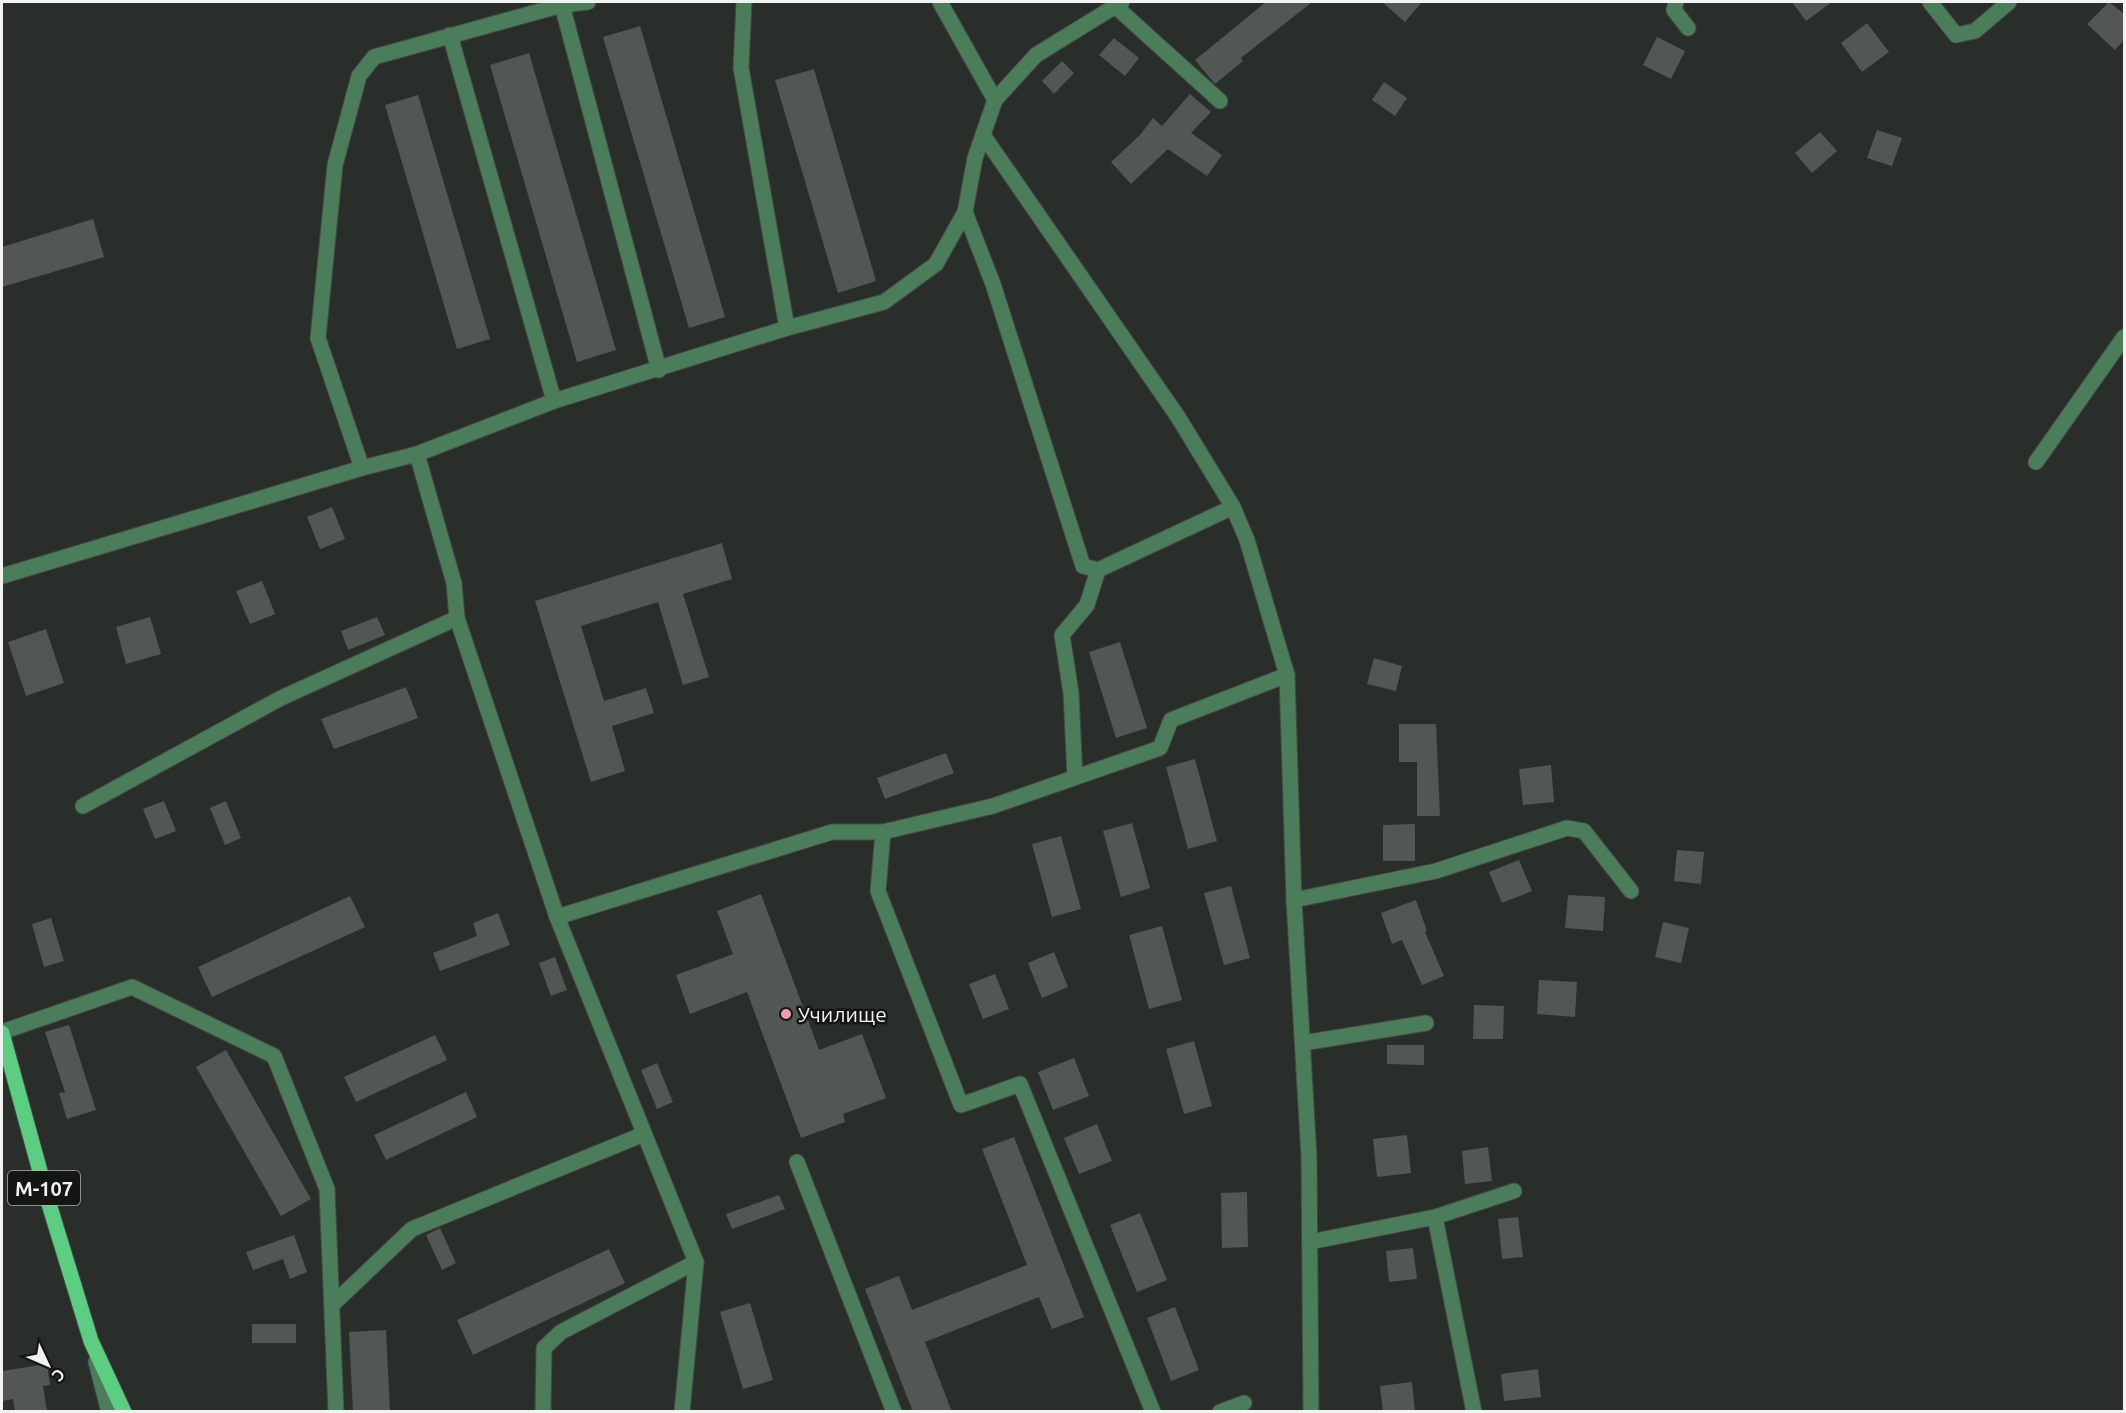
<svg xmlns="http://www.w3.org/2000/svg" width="2126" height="1413" font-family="Ubuntu,sans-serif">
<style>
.building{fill:#525753}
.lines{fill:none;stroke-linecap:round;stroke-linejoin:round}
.minor-casing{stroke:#464a47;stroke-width:17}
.major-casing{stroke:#464a47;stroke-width:17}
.minor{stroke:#4b7d5a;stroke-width:15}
.major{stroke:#5dcd84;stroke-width:15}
.poi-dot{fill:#f19ab1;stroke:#141614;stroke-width:2}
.labels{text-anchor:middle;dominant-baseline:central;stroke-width:5;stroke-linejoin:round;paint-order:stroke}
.shield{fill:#141614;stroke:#aeb1af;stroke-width:1.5}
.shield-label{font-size:20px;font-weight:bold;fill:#f0f3f1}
.poi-label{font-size:21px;fill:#f0f3f1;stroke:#141614;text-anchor:start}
</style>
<rect width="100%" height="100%" fill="#2a2e2b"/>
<g class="building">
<path d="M 1266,2 L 1312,2 L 1241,58 L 1243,61 L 1215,84 L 1195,60 Z"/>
<path d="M 1382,2 L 1422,2 L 1405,22 Z"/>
<path d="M 1792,2 L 1832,2 L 1806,21 Z"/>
<path d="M 2109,2 L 2124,14 L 2124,40 L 2115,50 L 2087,24 Z"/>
<path d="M 1867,23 L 1889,52 L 1862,72 L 1841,43 Z"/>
<path d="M 640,26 L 725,317 L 689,328 L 603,37 Z"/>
<path d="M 1657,37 L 1685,51 L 1671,79 L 1643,65 Z"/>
<path d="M 1114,38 L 1139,58 L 1125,76 L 1099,55 Z"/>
<path d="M 529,53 L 616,350 L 577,362 L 490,65 Z"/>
<path d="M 1062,61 L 1074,73 L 1054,94 L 1042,81 Z"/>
<path d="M 814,69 L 876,281 L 838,293 L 775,80 Z"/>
<path d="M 1384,82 L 1407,98 L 1395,116 L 1372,100 Z"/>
<path d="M 1190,94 L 1211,112 L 1191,133 L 1222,155 L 1207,176 L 1168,149 L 1131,184 L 1111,162 L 1140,135 L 1153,118 L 1162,126 Z"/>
<path d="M 418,95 L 490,339 L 457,349 L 385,105 Z"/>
<path d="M 1877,130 L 1902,138 L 1892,166 L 1867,158 Z"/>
<path d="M 1820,132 L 1837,151 L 1812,173 L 1795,153 Z"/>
<path d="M 93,219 L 104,257 L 2,287 L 2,247 Z"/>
<path d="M 332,507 L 345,539 L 320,549 L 307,517 Z"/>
<path d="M 722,543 L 732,579 L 683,594 L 709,677 L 683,685 L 658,602 L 581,626 L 604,701 L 646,688 L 654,713 L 612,726 L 625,771 L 591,782 L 535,601 Z"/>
<path d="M 262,581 L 275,614 L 250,624 L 236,591 Z"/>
<path d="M 150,617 L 161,654 L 126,664 L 116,627 Z"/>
<path d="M 377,617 L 385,635 L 348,650 L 341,631 Z"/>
<path d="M 46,629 L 64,683 L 26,696 L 8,642 Z"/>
<path d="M 1120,642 L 1147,728 L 1116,738 L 1089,652 Z"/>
<path d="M 1374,658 L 1402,666 L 1396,691 L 1367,684 Z"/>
<path d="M 406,687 L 418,718 L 334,749 L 321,719 Z"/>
<path d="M 1399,724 L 1436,724 L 1440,816 L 1417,816 L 1417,762 L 1399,762 Z"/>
<path d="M 946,753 L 954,773 L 885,799 L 877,778 Z"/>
<path d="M 1195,759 L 1217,841 L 1188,849 L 1166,767 Z"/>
<path d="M 1551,765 L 1554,802 L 1523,805 L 1519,769 Z"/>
<path d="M 164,801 L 176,831 L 155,839 L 143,809 Z"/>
<path d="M 226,801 L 241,838 L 225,845 L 210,808 Z"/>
<path d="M 1132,823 L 1150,888 L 1121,897 L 1103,831 Z"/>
<path d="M 1415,824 L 1415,861 L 1383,861 L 1383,825 Z"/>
<path d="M 1061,836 L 1081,909 L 1052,917 L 1032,844 Z"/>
<path d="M 1677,850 L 1704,852 L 1701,884 L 1674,881 Z"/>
<path d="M 1519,860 L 1532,891 L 1502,903 L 1489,872 Z"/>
<path d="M 1231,886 L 1250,958 L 1224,965 L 1204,893 Z"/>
<path d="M 761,894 L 819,1050 L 862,1034 L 886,1098 L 843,1114 L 845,1122 L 801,1138 L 747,992 L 690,1014 L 676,975 L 733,954 L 717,911 Z"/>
<path d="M 1568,895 L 1605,897 L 1603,931 L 1565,928 Z"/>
<path d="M 350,896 L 365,927 L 212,997 L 198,967 Z"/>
<path d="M 1416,900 L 1427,931 L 1425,932 L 1444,976 L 1422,985 L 1402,940 L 1392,944 L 1381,913 Z"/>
<path d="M 498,913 L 510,945 L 440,971 L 433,953 L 477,936 L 473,923 Z"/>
<path d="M 51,918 L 64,961 L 44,967 L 32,924 Z"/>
<path d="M 1663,922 L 1689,928 L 1681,963 L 1655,957 Z"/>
<path d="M 1162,926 L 1182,1000 L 1149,1009 L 1129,935 Z"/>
<path d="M 1054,952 L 1068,987 L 1042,998 L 1028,963 Z"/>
<path d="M 555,957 L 567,990 L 551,996 L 539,963 Z"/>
<path d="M 995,974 L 1009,1009 L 983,1019 L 969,984 Z"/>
<path d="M 1539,980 L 1577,982 L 1575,1017 L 1537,1014 Z"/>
<path d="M 1474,1005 L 1504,1006 L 1503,1039 L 1473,1039 Z"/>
<path d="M 69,1025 L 96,1110 L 67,1119 L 59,1093 L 65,1092 L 45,1032 Z"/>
<path d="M 435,1035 L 447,1060 L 356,1102 L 344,1077 Z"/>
<path d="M 1194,1041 L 1212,1106 L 1184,1114 L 1166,1049 Z"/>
<path d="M 1387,1045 L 1424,1045 L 1424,1065 L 1387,1064 Z"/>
<path d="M 226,1050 L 311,1199 L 281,1216 L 196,1067 Z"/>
<path d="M 1074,1058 L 1089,1096 L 1053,1110 L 1038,1072 Z"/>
<path d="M 657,1063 L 673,1102 L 657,1109 L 641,1070 Z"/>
<path d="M 466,1092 L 477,1117 L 386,1160 L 374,1135 Z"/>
<path d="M 1097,1124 L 1112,1161 L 1079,1174 L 1064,1138 Z"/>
<path d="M 1407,1135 L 1411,1173 L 1377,1177 L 1373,1139 Z"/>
<path d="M 1014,1137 L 1084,1317 L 1052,1329 L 1039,1297 L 925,1342 L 952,1412 L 913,1412 L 865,1289 L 899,1276 L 912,1310 L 1027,1265 L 982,1149 Z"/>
<path d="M 1488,1147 L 1492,1181 L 1465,1184 L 1462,1151 Z"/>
<path d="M 1247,1192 L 1248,1247 L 1222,1248 L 1221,1193 Z"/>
<path d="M 779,1195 L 785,1209 L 732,1229 L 726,1214 Z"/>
<path d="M 1140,1213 L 1167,1280 L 1137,1292 L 1110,1225 Z"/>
<path d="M 1518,1217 L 1523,1257 L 1502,1259 L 1498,1219 Z"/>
<path d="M 440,1228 L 456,1263 L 442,1270 L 426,1235 Z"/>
<path d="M 294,1235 L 307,1272 L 290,1279 L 283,1259 L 253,1270 L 246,1252 Z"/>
<path d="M 1413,1248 L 1417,1279 L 1389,1282 L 1386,1251 Z"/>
<path d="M 609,1249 L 625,1283 L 473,1355 L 457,1320 Z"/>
<path d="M 750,1303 L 773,1380 L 743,1389 L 720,1312 Z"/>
<path d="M 1175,1307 L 1199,1370 L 1171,1381 L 1147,1318 Z"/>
<rect x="252" y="1324" width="44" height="19"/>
<path d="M 386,1330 L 390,1412 L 353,1412 L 349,1332 Z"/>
<path d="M 47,1364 L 50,1385 L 43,1386 L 47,1412 L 15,1412 L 13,1399 L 2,1401 L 2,1371 Z"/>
<path d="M 1538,1369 L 1541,1397 L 1504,1401 L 1501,1374 Z"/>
<path d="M 1412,1382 L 1415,1412 L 1383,1412 L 1380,1386 Z"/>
</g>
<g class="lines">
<g class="minor-casing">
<g id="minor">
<path d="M 744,2 L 741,68 L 787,328"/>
<path d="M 940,2 L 995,100"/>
<path d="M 1676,2 L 1674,10 L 1688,28"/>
<path d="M 1930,2 L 1956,35 L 1975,31 L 2009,2"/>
<path d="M 562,5 L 659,370"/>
<path d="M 1115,6 L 1220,101"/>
<path d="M 450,35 L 554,401"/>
<path d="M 983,135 L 1178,417 L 1233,507 L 1247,540 L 1287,675 L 1294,900 L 1309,1157 L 1311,1412"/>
<path d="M 965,212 L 993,284 L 1083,566 L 1098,570 L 1233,507"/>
<path d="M 417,454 L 454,583 L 457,618 L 557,917 L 696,1262 L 682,1412"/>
<path d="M 2036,462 L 2124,337"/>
<path d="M 362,468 L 318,338 L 335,165 L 359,76 L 374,57 L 562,5 L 588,2"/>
<path d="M 2,576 L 362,468 L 417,454 L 554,401 L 787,328 L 884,302 L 936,264 L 965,212 L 975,158 L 995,100 L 1036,55 L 1122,2"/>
<path d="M 1075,777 L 1071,693 L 1062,635 L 1087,605 L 1098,570"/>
<path d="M 83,806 L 281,698 L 457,618"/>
<path d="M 883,832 L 878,891 L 961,1105 L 1020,1084 L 1153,1412"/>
<path d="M 1294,900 L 1436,871 L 1567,828 L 1584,831 L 1631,891"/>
<path d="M 557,917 L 832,832 L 883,832 L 993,806 L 1160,748 L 1171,720 L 1287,675"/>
<path d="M 2,1032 L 132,987 L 274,1056 L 327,1189 L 336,1412"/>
<path d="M 1303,1043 L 1426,1023"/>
<path d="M 797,1162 L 894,1412"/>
<path d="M 1435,1217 L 1474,1412"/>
<path d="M 1310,1242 L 1435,1217 L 1514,1191"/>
<path d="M 332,1305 L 412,1229 L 644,1134"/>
<path d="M 96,1362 L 109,1412"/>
<path d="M 543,1412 L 544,1348 L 561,1332 L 696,1262"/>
<path d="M 1220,1412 L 1244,1403"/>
</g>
</g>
<g class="major-casing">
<path id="major" d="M 2,1033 L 49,1204 L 91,1341 L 124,1412"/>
</g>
<use href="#minor" class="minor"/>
<use href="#major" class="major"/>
</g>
<circle class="poi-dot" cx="786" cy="1014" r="6"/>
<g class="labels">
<rect class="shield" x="8" y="1171" width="72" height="34" rx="4.5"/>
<g class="shield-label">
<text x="44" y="1188">М-107</text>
</g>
<g class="poi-label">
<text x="798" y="1014">Училище</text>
</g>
</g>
<rect width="2126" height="1413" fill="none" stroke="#f0f3f1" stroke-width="6"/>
<g transform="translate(48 1365) rotate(134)" stroke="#141614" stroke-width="4.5" paint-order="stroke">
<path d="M0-4.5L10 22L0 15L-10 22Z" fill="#f0f3f1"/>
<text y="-9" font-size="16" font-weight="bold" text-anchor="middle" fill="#f0f3f1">С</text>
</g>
</svg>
